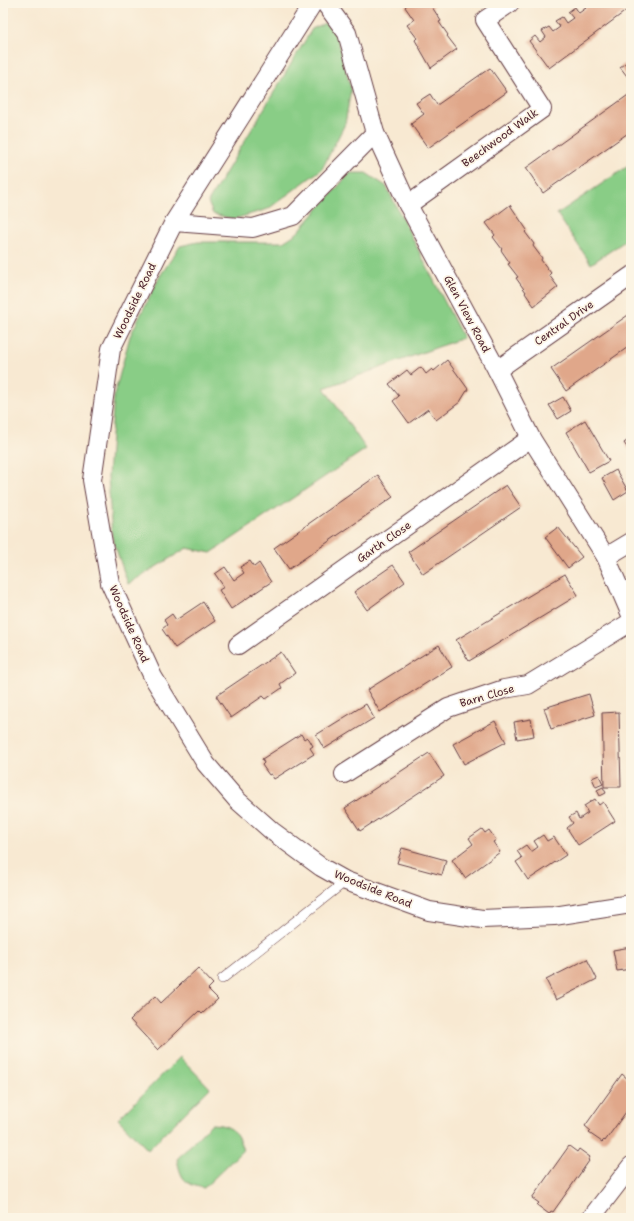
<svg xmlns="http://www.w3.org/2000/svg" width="634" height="1221" font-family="'Shantell Sans',sans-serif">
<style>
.green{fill:#89cd86;stroke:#6a7658}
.building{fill:#e0a78a}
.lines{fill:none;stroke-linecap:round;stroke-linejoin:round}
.service-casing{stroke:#643d44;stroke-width:10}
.minor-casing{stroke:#643d44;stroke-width:20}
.service{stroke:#fff;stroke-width:9}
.minor{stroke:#fff;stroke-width:18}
.labels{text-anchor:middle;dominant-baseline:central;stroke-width:3.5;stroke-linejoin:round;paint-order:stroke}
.street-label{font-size:11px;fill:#4a1f2b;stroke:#fcf5e5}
</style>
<rect width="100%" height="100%" fill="#fcf5e5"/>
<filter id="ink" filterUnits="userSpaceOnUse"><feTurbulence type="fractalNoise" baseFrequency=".025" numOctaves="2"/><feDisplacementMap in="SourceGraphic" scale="8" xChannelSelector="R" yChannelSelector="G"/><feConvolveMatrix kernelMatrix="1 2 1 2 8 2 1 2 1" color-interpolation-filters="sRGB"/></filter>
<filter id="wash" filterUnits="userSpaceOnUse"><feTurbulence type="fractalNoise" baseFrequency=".012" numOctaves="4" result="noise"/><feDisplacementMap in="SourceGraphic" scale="16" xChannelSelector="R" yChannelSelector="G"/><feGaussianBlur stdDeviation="0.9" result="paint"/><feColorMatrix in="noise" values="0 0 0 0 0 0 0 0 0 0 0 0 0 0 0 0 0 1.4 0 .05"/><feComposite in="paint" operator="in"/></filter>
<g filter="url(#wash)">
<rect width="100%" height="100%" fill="#f8e9d2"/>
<g class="green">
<path d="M 325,23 L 336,33 L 351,89 L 345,124 L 322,169 L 268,209 L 234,219 L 213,214 L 208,202 L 312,29 Z"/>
<path d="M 631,164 L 631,237 L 591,264 L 557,214 Z"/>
<path d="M 350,173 L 366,173 L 386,186 L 463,338 L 324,388 L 366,449 L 211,553 L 187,548 L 128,584 L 112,537 L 108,476 L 114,396 L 130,336 L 160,276 L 180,246 L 198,242 L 283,242 L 297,233 Z"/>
<path d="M 180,1057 L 210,1088 L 148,1150 L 118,1119 Z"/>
<path d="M 211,1124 C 232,1125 237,1131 243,1150 L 204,1188 C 184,1184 181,1179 177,1159 Z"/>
</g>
<g id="blocks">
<g class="building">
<path d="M 406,3 L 438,3 L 432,7 L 441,21 L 439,22 L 448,35 L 447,36 L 457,49 L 431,68 L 415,40 L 417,38 L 407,25 L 414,20 L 405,7 L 407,5 Z"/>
<path d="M 582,3 L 631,3 L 631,7 L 549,68 L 529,41 L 535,36 L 540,42 L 546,37 L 542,31 L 549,27 L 553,32 L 560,27 L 555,21 L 562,17 L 566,23 L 573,18 L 568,12 L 575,7 L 579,13 L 586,8 Z"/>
<path d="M 631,59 L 631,79 L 630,80 L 620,67 Z"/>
<path d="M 490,68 L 507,92 L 428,148 L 411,124 L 424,114 L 416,103 L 430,94 L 437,105 Z"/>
<path d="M 631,93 L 631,131 L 543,193 L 526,168 Z"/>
<path d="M 510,205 L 527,230 L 525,232 L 534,244 L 533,246 L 542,258 L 541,260 L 551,273 L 549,275 L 558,287 L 534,306 L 525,293 L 526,292 L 516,278 L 518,277 L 508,264 L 510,263 L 501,250 L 502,249 L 493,237 L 495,235 L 486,223 Z"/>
<path d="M 631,313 L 631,345 L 566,391 L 551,369 Z"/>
<path d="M 447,360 L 468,389 L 460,402 L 436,420 L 428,409 L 409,423 L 393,401 L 399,396 L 389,384 L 407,370 L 411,375 L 421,367 L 426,374 L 432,369 L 434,371 Z"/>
<path d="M 563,397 L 571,411 L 558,419 L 549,405 Z"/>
<path d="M 585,420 L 609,461 L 589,472 L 566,432 Z"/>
<path d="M 631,438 L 631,448 L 629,450 L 624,443 Z"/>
<path d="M 616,470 L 628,491 L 614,500 L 602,478 Z"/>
<path d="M 378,475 L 393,497 L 289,569 L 274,548 Z"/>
<path d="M 506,485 L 521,507 L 423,574 L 408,552 Z"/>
<path d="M 558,527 L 582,557 L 568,568 L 545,537 Z"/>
<path d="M 250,561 L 254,567 L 259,563 L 271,582 L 231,609 L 219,590 L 224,587 L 215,574 L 225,567 L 234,580 L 244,573 L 240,567 Z"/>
<path d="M 393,565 L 405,582 L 367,610 L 354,592 Z"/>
<path d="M 565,574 L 578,595 L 469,661 L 456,640 Z"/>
<path d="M 203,602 L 215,621 L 175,648 L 162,629 L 167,625 L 164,620 L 172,614 L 176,620 Z"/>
<path d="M 439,645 L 452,667 L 380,712 L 367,690 Z"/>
<path d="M 281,652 L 295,673 L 280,684 L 282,688 L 266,699 L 263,696 L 231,718 L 216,696 Z"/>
<path d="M 589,694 L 595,715 L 551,729 L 544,708 Z"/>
<path d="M 366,704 L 374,718 L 324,749 L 316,735 Z"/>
<path d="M 619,712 L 621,787 L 604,787 L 602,713 Z"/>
<path d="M 531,719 L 534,736 L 517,739 L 514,722 Z"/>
<path d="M 495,721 L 506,742 L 464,764 L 453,744 Z"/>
<path d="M 301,734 L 304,739 L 307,737 L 309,739 L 313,746 L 310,748 L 314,754 L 274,779 L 271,774 L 269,775 L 262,765 L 264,763 L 262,759 Z"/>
<path d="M 429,753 L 444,776 L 360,831 L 345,808 Z"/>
<path d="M 599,775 L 603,784 L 596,787 L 592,778 Z"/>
<path d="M 603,787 L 606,793 L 600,796 L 597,790 Z"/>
<path d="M 595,799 L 599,805 L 603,802 L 615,821 L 578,845 L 567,828 L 573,823 L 569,817 L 576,813 L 579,819 L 588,813 L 584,806 Z"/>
<path d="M 482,829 L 485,833 L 489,830 L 496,840 L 493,842 L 500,852 L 465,878 L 452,860 L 473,844 L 469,838 Z"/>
<path d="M 543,835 L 547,841 L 554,837 L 566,855 L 528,880 L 516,862 L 522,858 L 517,851 L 526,845 L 531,852 L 538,847 L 534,841 Z"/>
<path d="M 402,848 L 446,860 L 442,875 L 397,863 Z"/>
<path d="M 631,947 L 631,969 L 617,971 L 613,950 Z"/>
<path d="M 587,959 L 597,979 L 556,1000 L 546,980 Z"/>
<path d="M 198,968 L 213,984 L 208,989 L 218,999 L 202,1014 L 199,1011 L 158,1050 L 130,1020 L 155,996 L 161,1003 Z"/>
<path d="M 622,1074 L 629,1080 L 631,1077 L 631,1105 L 605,1141 L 604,1140 L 602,1142 L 589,1133 L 591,1131 L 585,1126 Z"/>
<path d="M 569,1146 L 577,1152 L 579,1149 L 590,1157 L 588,1160 L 589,1161 L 553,1212 L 551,1211 L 549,1214 L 537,1205 L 539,1203 L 532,1198 Z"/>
</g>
</g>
</g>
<g filter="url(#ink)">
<use href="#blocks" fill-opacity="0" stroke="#643d44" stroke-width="1"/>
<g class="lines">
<g class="service-casing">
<path id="service" d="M 222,979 L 346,881"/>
</g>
<g class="minor-casing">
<g id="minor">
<path d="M 313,3 L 174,222 L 111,349 L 92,480 L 110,583 L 153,677 L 206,764 L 237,800 L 272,831 L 321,867 L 346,881 L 429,911 L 482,919 L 554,916 L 631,904"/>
<path d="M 325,3 L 347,33 L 375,133 L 408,205 L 497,370 L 531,438 L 606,557 L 631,615"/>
<path d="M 408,205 L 542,109 L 485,20 L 510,3"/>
<path d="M 174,222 L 253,228 L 293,216 L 375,133"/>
<path d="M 497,370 L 631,276"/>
<path d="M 606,557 L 631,542"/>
<path d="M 238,645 L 531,438"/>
<path d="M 344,774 L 448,708 L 504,689 L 528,685 L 631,622"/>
<path d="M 591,1218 L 631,1166"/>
</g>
</g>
<use href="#service" class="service"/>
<use href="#minor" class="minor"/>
</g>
</g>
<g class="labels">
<g class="street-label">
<text transform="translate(500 138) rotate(-36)">Beechwood Walk</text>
<text transform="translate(135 301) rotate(-64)">Woodside Road</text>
<text transform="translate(467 314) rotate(62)">Glen View Road</text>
<text transform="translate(564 323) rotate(-35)">Central Drive</text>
<text transform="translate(384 542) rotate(-35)">Garth Close</text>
<text transform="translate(129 624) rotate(66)">Woodside Road</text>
<text transform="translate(487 696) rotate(-16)">Barn Close</text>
<text transform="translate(373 889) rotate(22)">Woodside Road</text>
</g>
</g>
<rect width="634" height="1221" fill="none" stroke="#fcf5e5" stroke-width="16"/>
</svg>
